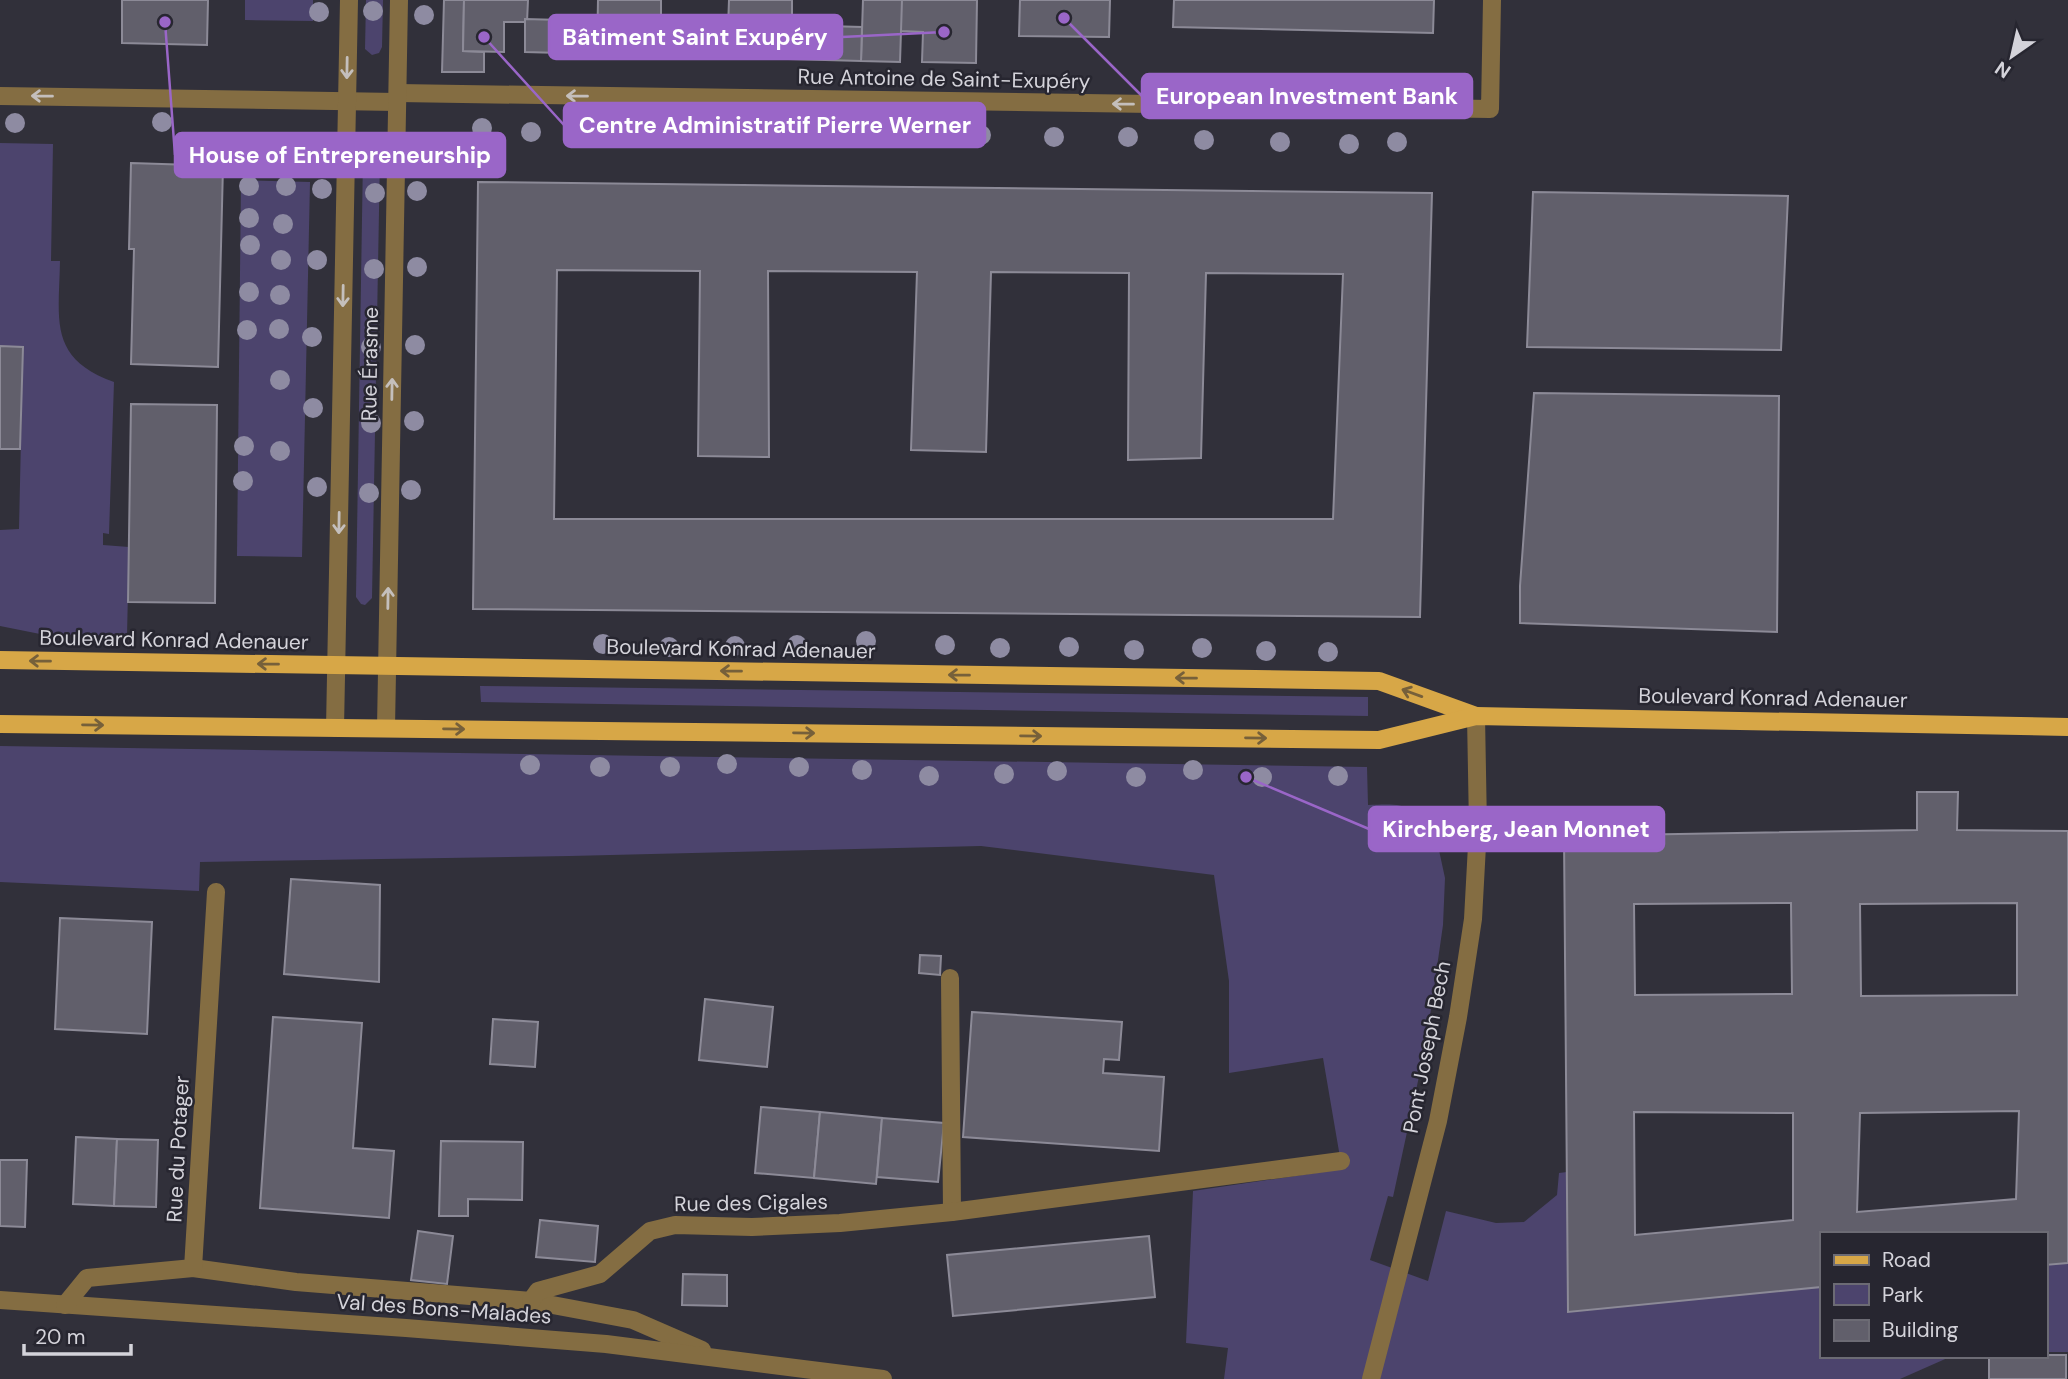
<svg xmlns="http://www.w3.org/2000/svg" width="2068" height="1379" font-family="'DM Sans',sans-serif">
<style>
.green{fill:#4c446d}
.building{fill:#615f6b;stroke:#8c8a97;stroke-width:2;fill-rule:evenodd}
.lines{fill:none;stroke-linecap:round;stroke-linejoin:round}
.minor{stroke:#846d42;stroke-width:18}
.major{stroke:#d7a747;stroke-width:18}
.tree{fill:#8e8ba2}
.oneway{stroke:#c4bfbc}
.oneway2{stroke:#76603a}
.labels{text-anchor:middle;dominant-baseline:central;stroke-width:5;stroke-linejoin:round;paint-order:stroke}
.street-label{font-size:21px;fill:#d4d3da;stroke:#272630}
.leader{fill:none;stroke:#9a66c8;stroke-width:2.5}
.callout-dot{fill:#9a66c8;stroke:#272630;stroke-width:2.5}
.callout{fill:#9a66c8;stroke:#9a66c8;stroke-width:2.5}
.callout-label{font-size:23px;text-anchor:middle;font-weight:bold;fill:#fff}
</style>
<rect width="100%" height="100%" fill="#31303a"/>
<g class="green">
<path d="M 245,0 L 313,0 L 313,21 L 245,20 Z"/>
<path d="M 366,0 L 383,0 L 382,47 L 379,53 L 372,55 L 365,49 Z"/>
<path d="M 0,143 L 53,144 L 51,261 L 60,261 C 59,320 48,358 114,382 L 109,534 L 103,533 L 103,545 L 129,547 L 127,636 L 40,634 L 0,626 L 0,530 L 19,529 L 23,347 L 0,346 Z"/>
<path d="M 368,148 L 377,149 L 380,156 L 372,598 L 365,605 L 361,604 L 356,597 L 363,156 Z"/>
<path d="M 241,180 L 310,182 L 302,557 L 237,556 Z"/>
<path d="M 480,686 L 1368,697 L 1368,716 L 481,702 Z"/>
<path d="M 0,746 L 1367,767 L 1368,805 C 1403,804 1417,802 1429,839 L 1437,841 L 1445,878 L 1443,925 L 1426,1044 L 1393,1197 L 1388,1196 L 1370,1260 L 1428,1281 L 1446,1211 L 1496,1223 L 1524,1222 L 1557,1195 L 1559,1173 L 1567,1172 L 1568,1311 L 1821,1287 L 1821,1356 L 1952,1356 L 1900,1379 L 1224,1379 L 1228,1348 L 1186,1343 L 1193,1191 L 1342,1169 L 1323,1058 L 1229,1073 L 1229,981 L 1214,875 L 981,846 L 570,856 L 200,862 L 199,891 L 0,882 Z"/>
<path d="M 2068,1263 L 2068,1352 L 2045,1352 L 2045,1265 Z"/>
</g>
<g class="building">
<path d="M 122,0 L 208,0 L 207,45 L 122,43 Z"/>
<path d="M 444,0 L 464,0 L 463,51 L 484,52 L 484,72 L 442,72 Z"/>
<path d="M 464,0 L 528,0 L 527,22 L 504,22 L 504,52 L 463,51 Z"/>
<path d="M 598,0 L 661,0 L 661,26 L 636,25 L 636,54 L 597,54 Z"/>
<path d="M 729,0 L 792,0 L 792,29 L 770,29 L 768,57 L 727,56 Z"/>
<path d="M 863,0 L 924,0 L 923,32 L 901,31 L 900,62 L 861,61 Z"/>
<path d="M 902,0 L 977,0 L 976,63 L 922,62 L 923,32 L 901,31 Z"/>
<path d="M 1020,0 L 1110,0 L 1109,37 L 1019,36 Z"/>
<path d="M 1174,0 L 1434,0 L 1433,33 L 1173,27 Z"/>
<path d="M 525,19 L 597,21 L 597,54 L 525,52 Z"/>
<path d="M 790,25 L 862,27 L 861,61 L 789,59 Z"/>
<path d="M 131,163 L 223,166 L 218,367 L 131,364 L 134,249 L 129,249 Z"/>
<path d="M 478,182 L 1432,193 L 1420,617 L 473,609 ZM 557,270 L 700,271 L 698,456 L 769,457 L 768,271 L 917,272 L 911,450 L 986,452 L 991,272 L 1129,273 L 1128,460 L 1201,458 L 1206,273 L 1343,274 L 1333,519 L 554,519 Z"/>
<path d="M 1533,192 L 1788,196 L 1781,350 L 1527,347 Z"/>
<path d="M 0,346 L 23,347 L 20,449 L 0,449 Z"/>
<path d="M 1534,393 L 1779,396 L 1777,632 L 1520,623 L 1520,586 Z"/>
<path d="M 131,404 L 217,405 L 215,603 L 128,602 Z"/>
<path d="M 1917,792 L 1958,792 L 1957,830 L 2068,831 L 2068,1263 L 2045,1265 L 2045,1234 L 1821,1234 L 1821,1287 L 1568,1312 L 1564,836 L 1917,830 ZM 1791,903 L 1792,994 L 1635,995 L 1634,904 ZM 2017,903 L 2017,995 L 1861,996 L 1860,904 ZM 2019,1111 L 2016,1199 L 1857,1212 L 1860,1113 ZM 1634,1112 L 1793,1113 L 1793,1220 L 1635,1235 Z"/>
<path d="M 291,879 L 380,885 L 379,982 L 284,974 Z"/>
<path d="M 60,918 L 152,922 L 147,1034 L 55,1029 Z"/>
<path d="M 920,955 L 941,956 L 940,975 L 919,973 Z"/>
<path d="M 705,999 L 773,1007 L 767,1067 L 699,1060 Z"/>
<path d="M 972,1012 L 1122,1022 L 1119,1060 L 1104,1059 L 1103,1073 L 1164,1077 L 1159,1151 L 963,1137 Z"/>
<path d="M 273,1017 L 362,1023 L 353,1148 L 394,1151 L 389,1218 L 260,1208 Z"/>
<path d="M 493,1019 L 538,1022 L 535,1067 L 490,1064 Z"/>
<path d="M 761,1107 L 820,1112 L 814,1178 L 755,1173 Z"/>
<path d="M 820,1112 L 882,1118 L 876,1184 L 814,1178 Z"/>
<path d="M 882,1118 L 944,1123 L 938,1182 L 877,1177 Z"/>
<path d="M 76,1137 L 117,1139 L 114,1206 L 73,1204 Z"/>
<path d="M 117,1139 L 158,1140 L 156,1207 L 114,1206 Z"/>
<path d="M 441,1141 L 523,1142 L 522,1200 L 468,1199 L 468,1216 L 439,1216 Z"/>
<path d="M 0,1160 L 27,1160 L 25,1227 L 0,1226 Z"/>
<path d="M 540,1220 L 598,1226 L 595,1262 L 536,1257 Z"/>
<path d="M 418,1231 L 453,1236 L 447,1284 L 411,1280 Z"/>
<path d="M 1149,1236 L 1155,1297 L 953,1316 L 947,1255 Z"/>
<path d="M 683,1274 L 727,1275 L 727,1306 L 682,1305 Z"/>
<path d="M 2045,1355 L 2066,1355 L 2066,1379 L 1989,1379 L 1989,1356 Z"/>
</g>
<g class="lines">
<g class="minor">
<path d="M 398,93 L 1490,109 L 1492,0"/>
<path d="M 0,96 L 397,102"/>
<path d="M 335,728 L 349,0"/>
<path d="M 386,728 L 399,0"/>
<path d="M 950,978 L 952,1212"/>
<path d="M 193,1268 L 296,1282 L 531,1301 L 633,1320 L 702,1350"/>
<path d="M 0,1300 L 406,1328 L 606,1344 L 883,1379"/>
<path d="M 531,1301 L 538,1291 L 600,1274 L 650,1231 L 675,1225 L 752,1227 L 840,1223 L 952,1212 L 1341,1161"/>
<path d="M 65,1305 L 87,1278 L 193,1268 L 216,892"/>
<path d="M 1371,1379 L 1438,1121 L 1458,1017 L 1473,919 L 1478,827 L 1476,716"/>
</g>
<g class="major">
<path d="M 0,660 L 1379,681 L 1476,716"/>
<path d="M 0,724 L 1379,740 L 1476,716 L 2068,727"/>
</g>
</g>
<g class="tree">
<circle cx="373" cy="11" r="10"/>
<circle cx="319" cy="12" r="10"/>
<circle cx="424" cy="15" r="10"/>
<circle cx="162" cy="122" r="10"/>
<circle cx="15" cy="123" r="10"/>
<circle cx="482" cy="128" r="10"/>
<circle cx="531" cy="132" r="10"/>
<circle cx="981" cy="135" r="10"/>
<circle cx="905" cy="137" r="10"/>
<circle cx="1054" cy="137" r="10"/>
<circle cx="1128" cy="137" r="10"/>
<circle cx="1204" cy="140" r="10"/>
<circle cx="1280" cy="142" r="10"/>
<circle cx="1397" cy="142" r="10"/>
<circle cx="1349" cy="144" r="10"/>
<circle cx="249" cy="186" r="10"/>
<circle cx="286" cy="186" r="10"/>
<circle cx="322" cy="189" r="10"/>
<circle cx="417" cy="191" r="10"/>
<circle cx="375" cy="193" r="10"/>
<circle cx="249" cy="218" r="10"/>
<circle cx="283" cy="224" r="10"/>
<circle cx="250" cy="245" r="10"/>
<circle cx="281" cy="260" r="10"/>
<circle cx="317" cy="260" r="10"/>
<circle cx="417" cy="267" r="10"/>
<circle cx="374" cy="269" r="10"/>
<circle cx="249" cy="292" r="10"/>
<circle cx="280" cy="295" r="10"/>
<circle cx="279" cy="329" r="10"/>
<circle cx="247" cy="330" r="10"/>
<circle cx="312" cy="337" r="10"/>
<circle cx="415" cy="345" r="10"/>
<circle cx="371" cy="347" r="10"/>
<circle cx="280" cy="380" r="10"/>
<circle cx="313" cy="408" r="10"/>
<circle cx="414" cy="421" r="10"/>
<circle cx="371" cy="423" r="10"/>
<circle cx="244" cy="446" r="10"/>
<circle cx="280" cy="451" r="10"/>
<circle cx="243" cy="481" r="10"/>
<circle cx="317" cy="487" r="10"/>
<circle cx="411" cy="490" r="10"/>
<circle cx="369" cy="493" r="10"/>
<circle cx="866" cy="641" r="10"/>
<circle cx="603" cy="644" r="10"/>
<circle cx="797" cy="645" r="10"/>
<circle cx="945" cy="645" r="10"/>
<circle cx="735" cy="646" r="10"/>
<circle cx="669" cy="647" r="10"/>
<circle cx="1069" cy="647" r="10"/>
<circle cx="1000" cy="648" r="10"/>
<circle cx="1202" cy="648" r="10"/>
<circle cx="1134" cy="650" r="10"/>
<circle cx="1266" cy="651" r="10"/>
<circle cx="1328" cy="652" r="10"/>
<circle cx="727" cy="764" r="10"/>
<circle cx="530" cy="765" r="10"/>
<circle cx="600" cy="767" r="10"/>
<circle cx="670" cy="767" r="10"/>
<circle cx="799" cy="767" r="10"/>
<circle cx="862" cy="770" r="10"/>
<circle cx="1193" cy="770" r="10"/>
<circle cx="1057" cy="771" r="10"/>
<circle cx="1004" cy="774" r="10"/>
<circle cx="929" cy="776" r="10"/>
<circle cx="1338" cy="776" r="10"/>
<circle cx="1136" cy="777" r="10"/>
<circle cx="1262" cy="777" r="10"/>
</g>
<defs><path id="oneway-shaft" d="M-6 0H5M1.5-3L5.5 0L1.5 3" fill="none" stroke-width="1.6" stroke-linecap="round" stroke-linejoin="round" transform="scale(1.75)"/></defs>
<g class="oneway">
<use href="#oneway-shaft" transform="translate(347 68) rotate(91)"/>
<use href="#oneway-shaft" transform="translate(42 96) rotate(-179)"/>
<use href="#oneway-shaft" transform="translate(577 96) rotate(-179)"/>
<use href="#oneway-shaft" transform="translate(1123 104) rotate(-179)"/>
<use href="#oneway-shaft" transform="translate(343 296) rotate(91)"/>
<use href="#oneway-shaft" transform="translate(392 389) rotate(-89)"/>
<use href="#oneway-shaft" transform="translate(339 523) rotate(91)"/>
<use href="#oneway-shaft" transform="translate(388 598) rotate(-89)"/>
</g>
<g class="oneway2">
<use href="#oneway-shaft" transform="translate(40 661) rotate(-179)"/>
<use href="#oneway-shaft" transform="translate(268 664) rotate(-179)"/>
<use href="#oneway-shaft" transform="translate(731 671) rotate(-179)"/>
<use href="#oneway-shaft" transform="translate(959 675) rotate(-179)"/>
<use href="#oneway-shaft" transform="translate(1186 678) rotate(-179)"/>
<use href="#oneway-shaft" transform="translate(1412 693) rotate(-160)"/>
<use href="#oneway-shaft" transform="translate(93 725) rotate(1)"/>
<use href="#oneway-shaft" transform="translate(454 729) rotate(1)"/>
<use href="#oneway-shaft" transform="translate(804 733) rotate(1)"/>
<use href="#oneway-shaft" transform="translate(1031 736) rotate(1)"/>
<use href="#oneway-shaft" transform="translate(1256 738) rotate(1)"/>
</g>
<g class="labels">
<g class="street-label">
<text transform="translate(944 79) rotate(1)">Rue Antoine de Saint-Exupéry</text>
<text transform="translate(370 364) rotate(-89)">Rue Érasme</text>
<text transform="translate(174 640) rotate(1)">Boulevard Konrad Adenauer</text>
<text transform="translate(741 649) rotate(1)">Boulevard Konrad Adenauer</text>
<text transform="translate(1773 698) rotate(1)">Boulevard Konrad Adenauer</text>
<text transform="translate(1427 1047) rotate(-79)">Pont Joseph Bech</text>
<text transform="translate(178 1149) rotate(-87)">Rue du Potager</text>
<text transform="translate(751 1203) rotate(-1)">Rue des Cigales</text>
<text transform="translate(444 1309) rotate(4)">Val des Bons-Malades</text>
</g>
</g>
<path class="leader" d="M944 32L842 37M1064 18L1142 96M484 37L564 125M165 22L175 155M1246 777L1369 829"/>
<g class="callout-dot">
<circle cx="944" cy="32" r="7"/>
<circle cx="1064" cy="18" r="7"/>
<circle cx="484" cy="37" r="7"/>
<circle cx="165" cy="22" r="7"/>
<circle cx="1246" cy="777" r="7"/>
</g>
<g class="callout">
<rect x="549" y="15" width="293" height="44" rx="7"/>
<rect x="1142" y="74" width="330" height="44" rx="7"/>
<rect x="564" y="103" width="421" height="44" rx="7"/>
<rect x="175" y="133" width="330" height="44" rx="7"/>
<rect x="1369" y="807" width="295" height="44" rx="7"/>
</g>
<g class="callout-label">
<text x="695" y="45">Bâtiment Saint Exupéry</text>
<text x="1307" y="104">European Investment Bank</text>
<text x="775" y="133">Centre Administratif Pierre Werner</text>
<text x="340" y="163">House of Entrepreneurship</text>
<text x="1516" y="837">Kirchberg, Jean Monnet</text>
</g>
<rect x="1820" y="1232" width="228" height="126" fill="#272630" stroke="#6c6b74" stroke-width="2"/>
<rect x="1834" y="1255" width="35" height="10" fill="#d7a747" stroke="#6c6b74" stroke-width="2"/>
<text x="1882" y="1267" font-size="21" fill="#d4d3da">Road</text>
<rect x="1834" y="1284" width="35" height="21" fill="#4c446d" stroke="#6c6b74" stroke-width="2"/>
<text x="1882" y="1302" font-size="21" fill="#d4d3da">Park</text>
<rect x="1834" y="1320" width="35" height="21" fill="#615f6b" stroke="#6c6b74" stroke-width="2"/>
<text x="1882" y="1337" font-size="21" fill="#d4d3da">Building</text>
<g transform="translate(2012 56) rotate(214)" stroke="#272630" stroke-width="5" paint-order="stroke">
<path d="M0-5L12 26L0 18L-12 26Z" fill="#d4d3da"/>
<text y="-10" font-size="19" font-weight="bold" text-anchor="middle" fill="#d4d3da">N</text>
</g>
<path d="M24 1344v10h107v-10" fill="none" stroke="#d4d3da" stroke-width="3.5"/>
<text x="35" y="1344" font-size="21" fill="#d4d3da" stroke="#272630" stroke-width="5" paint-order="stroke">20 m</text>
</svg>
